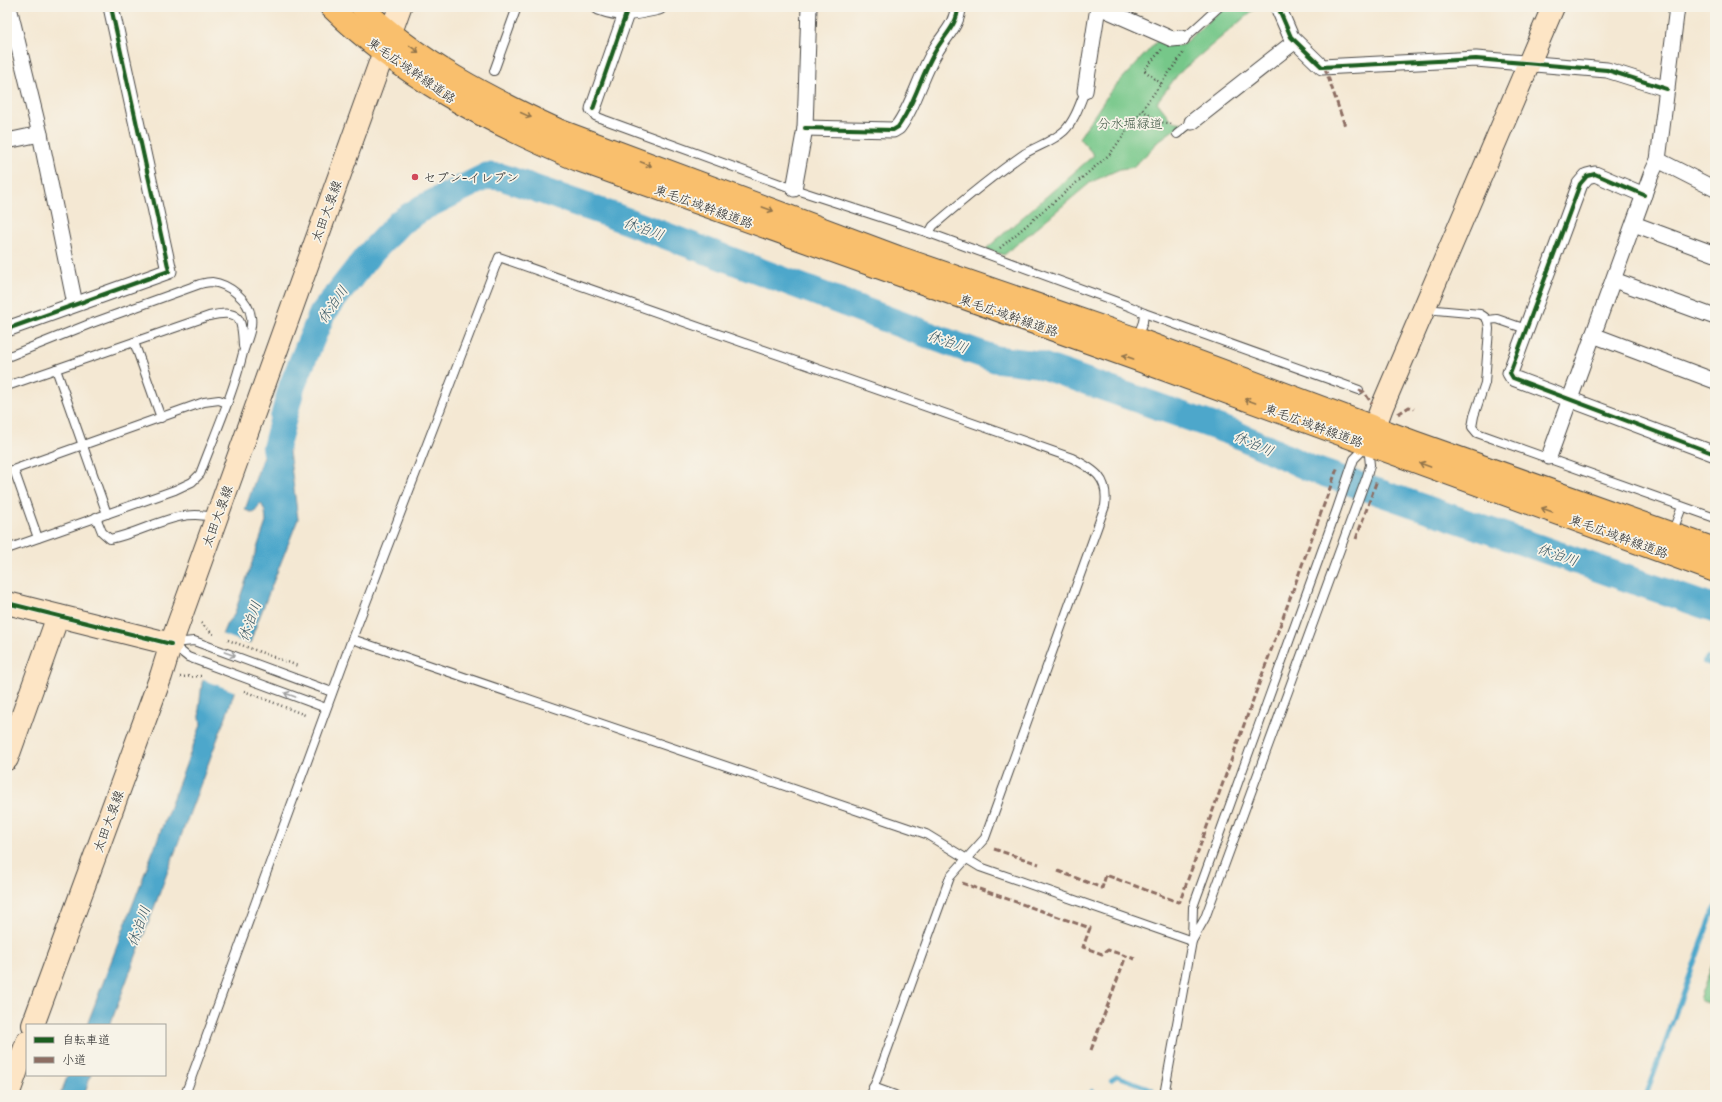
<svg xmlns="http://www.w3.org/2000/svg" width="1722" height="1102" font-family="'Patrick Hand','Klee One',sans-serif">
<style>
.green{fill:#76c789;stroke:#50795a}
.water{fill:#4da7cb;stroke:#3c697b}
.pier{fill:#f4e8d3}
.lines{fill:none;stroke-linecap:round;stroke-linejoin:round}
.stream{stroke:#4da7cb;stroke-width:4.5}
.river{stroke:#4da7cb;stroke-width:27}
.lane-casing{stroke:#494744;stroke-width:10}
.street-casing{stroke:#494744;stroke-width:17}
.secondary-casing{stroke:#494744;stroke-width:24}
.highway-casing{stroke:#494744;stroke-width:24}
.path{stroke:#494744;stroke-width:2.5;stroke-dasharray:1 3;stroke-linecap:butt}
.lane{stroke:#fff;stroke-width:8}
.street{stroke:#fff;stroke-width:15}
.secondary{stroke:#fde5c5;stroke-width:22}
.highway{stroke:#f9bf6d;stroke-width:22}
.quiet{stroke:#8d6e63;stroke-width:3;stroke-dasharray:6 3;stroke-linecap:butt}
.cycleway-casing{stroke:#f7f3e8;stroke-width:6}
.cycleway{stroke:#1b5e20;stroke-width:4}
.oneway{stroke:#92754c}
.oneway2{stroke:#a0a0a0}
.poi-dot{fill:#d1495b;stroke:#f7f3e8;stroke-width:1.5}
.labels{text-anchor:middle;dominant-baseline:central;stroke-width:3.5;stroke-linejoin:round;paint-order:stroke}
.street-label{font-size:13px;fill:#2b2b2b;stroke:#f7f3e8}
.park-label{font-size:13px;fill:#425a47;stroke:#f7f3e8}
.poi-label{font-size:13px;fill:#2b2b2b;stroke:#f7f3e8;text-anchor:start}
.water-label{font-size:14px;font-style:italic;fill:#375663;stroke:#f7f3e8}
</style>
<rect width="100%" height="100%" fill="#f7f3e8"/>
<filter id="ink" filterUnits="userSpaceOnUse"><feTurbulence type="fractalNoise" baseFrequency=".025" numOctaves="2"/><feDisplacementMap in="SourceGraphic" scale="8" xChannelSelector="R" yChannelSelector="G"/><feConvolveMatrix kernelMatrix="1 2 1 2 8 2 1 2 1" color-interpolation-filters="sRGB"/></filter>
<filter id="wash" filterUnits="userSpaceOnUse"><feTurbulence type="fractalNoise" baseFrequency=".012" numOctaves="4" result="noise"/><feDisplacementMap in="SourceGraphic" scale="16" xChannelSelector="R" yChannelSelector="G"/><feGaussianBlur stdDeviation="0.9" result="paint"/><feColorMatrix in="noise" values="0 0 0 0 0 0 0 0 0 0 0 0 0 0 0 0 0 1.4 0 .05"/><feComposite in="paint" operator="in"/></filter>
<g filter="url(#wash)">
<rect width="100%" height="100%" fill="#f4e8d3"/>
<g class="green">
<path d="M 1224,7 L 1257,7 L 1179,73 L 1157,102 L 1172,121 L 1183,123 L 1157,142 L 1153,148 L 1133,167 L 1120,169 L 1091,182 L 1004,255 L 986,249 L 1094,155 L 1079,138 L 1110,92 L 1158,40 L 1179,46 L 1182,45 Z"/>
<path d="M 1715,957 L 1715,1005 L 1699,1000 Z"/>
</g>
<g class="water">
<path d="M 284,414 L 298,519 L 254,631 L 228,711 L 110,1025 L 87,1025 L 201,725 L 199,709 L 202,683 L 227,623 L 234,615 L 266,522 L 265,511 L 261,503 L 254,513 L 245,510 L 275,420 Z"/>
<path d="M 68,1075 L 91,1075 L 84,1095 L 60,1095 Z"/>
</g>
<path class="pier" d="M 221,634 L 252,645 L 236,692 L 201,679 Z"/>
<g class="lines">
<g class="stream">
<path d="M 1706,658 L 1704,662 L 1715,666"/>
<path d="M 1111,1080 L 1117,1076 L 1152,1089"/>
<path d="M 1091,1095 L 1092,1091"/>
<path d="M 1646,1095 L 1715,906"/>
</g>
<path class="river" d="M 275,450 L 292,386 L 322,314 L 366,258 L 400,222 L 424,207 L 487,176 L 502,177 L 611,215 L 950,343 L 995,359 L 1037,364 L 1236,434 L 1309,468 L 1715,609"/>
</g>
</g>
<g filter="url(#ink)">
<g class="lines">
<g class="lane-casing">
<g id="lane">
<path d="M 1182,38 L 1187,36 L 1219,7"/>
<path d="M 494,71 L 517,7"/>
<path d="M 593,109 L 595,116 L 605,120 L 794,189 L 929,233 L 1131,307 L 1144,313 L 1143,322 L 1137,338"/>
<path d="M 1177,134 L 1192,122"/>
<path d="M 929,233 L 933,226 C 962,201 992,176 1024,154 C 1037,146 1052,142 1064,131 C 1074,122 1080,104 1085,91"/>
<path d="M 1425,309 L 1480,314 C 1488,318 1488,321 1489,329 L 1485,383 L 1474,416 L 1472,427 L 1477,433 L 1715,518"/>
<path d="M 1144,313 L 1359,390"/>
<path d="M 1488,320 L 1497,319 L 1526,329"/>
<path d="M 134,342 L 161,418"/>
<path d="M 7,357 L 92,323 L 200,284 C 204,283 209,282 212,282 C 229,284 249,300 251,317 C 253,329 246,342 243,353 C 233,394 215,434 200,474 L 192,482 L 175,490 L 7,549"/>
<path d="M 56,369 L 107,514"/>
<path d="M 7,386 L 209,316 C 240,309 242,317 243,346"/>
<path d="M 1368,445 L 1370,465 L 1367,476 L 1205,918 L 1192,941 L 1193,907 L 1337,509 L 1354,459 Z"/>
<path d="M 14,470 L 38,538"/>
<path d="M 7,472 L 204,402 L 219,400 L 227,403"/>
<path d="M 96,517 L 102,532 L 110,539 C 146,532 179,506 215,518"/>
<path d="M 1672,533 L 1682,507"/>
<path d="M 352,639 L 926,834 L 980,867 L 1192,941 L 1164,1095"/>
<path d="M 173,643 L 194,641 L 332,692"/>
<path d="M 173,645 L 188,657 L 326,708"/>
<path d="M 873,1087 L 895,1095"/>
<path d="M 185,1095 L 352,639 L 499,257 L 1072,458 C 1095,470 1109,478 1105,506 L 985,838 L 950,877 L 871,1095"/>
</g>
</g>
<g class="street-casing">
<g id="street">
<path d="M 9,7 L 40,134 L 75,304"/>
<path d="M 599,7 C 623,16 636,12 659,7"/>
<path d="M 1099,7 L 1172,39 L 1182,38"/>
<path d="M 1278,7 L 1291,37 L 1322,67 L 1476,59 L 1607,70 L 1667,89"/>
<path d="M 1085,91 L 1098,7"/>
<path d="M 593,109 L 626,14"/>
<path d="M 1192,122 L 1294,42"/>
<path d="M 805,128 L 893,130 L 898,127 C 915,104 921,74 936,50 C 944,36 958,24 958,7"/>
<path d="M 7,141 L 40,134"/>
<path d="M 1658,160 L 1715,189"/>
<path d="M 794,189 L 805,128 L 809,7"/>
<path d="M 1644,195 L 1595,174 L 1587,176 L 1580,184 L 1510,373 L 1513,378 L 1715,454"/>
<path d="M 1634,224 L 1715,254"/>
<path d="M 1614,280 L 1715,317"/>
<path d="M 7,329 L 169,271 L 111,7"/>
<path d="M 1593,335 L 1715,381"/>
<path d="M 1549,457 L 1651,175 L 1658,160 L 1677,7"/>
</g>
</g>
<g class="secondary-casing">
<g id="secondary">
<path d="M 1368,445 L 1382,407 L 1553,7"/>
<path d="M 7,603 L 171,644"/>
<path d="M 7,759 L 58,616"/>
<path d="M 33,1025 L 161,676 L 171,644 L 400,7"/>
<path d="M 8,1095 L 27,1042"/>
</g>
</g>
<g class="highway-casing">
<g id="highway">
<path d="M 331,7 C 401,76 488,122 578,160 L 1138,360 L 1715,571"/>
<path d="M 362,7 C 417,61 489,98 558,130 L 898,257 L 1137,339 L 1414,442 L 1715,549"/>
</g>
</g>
<g class="path">
<path d="M 1161,84 L 1144,70 L 1162,49"/>
<path d="M 1142,110 L 1160,122 L 1172,124"/>
<path d="M 1000,248 L 1110,154 L 1184,52"/>
<path d="M 201,623 L 214,635"/>
<path d="M 228,640 L 298,666"/>
<path d="M 180,677 L 201,676"/>
<path d="M 244,691 L 305,715"/>
</g>
<use href="#lane" class="lane"/>
<use href="#street" class="street"/>
<use href="#secondary" class="secondary"/>
<use href="#highway" class="highway"/>
<g class="quiet">
<path d="M 1325,68 L 1345,126"/>
<path d="M 1359,390 L 1364,392 L 1372,404"/>
<path d="M 1398,414 L 1409,407 L 1414,409"/>
<path d="M 1356,539 L 1377,480"/>
<path d="M 994,849 L 1039,864"/>
<path d="M 1058,871 L 1102,888 L 1106,875 L 1178,902 L 1180,901 L 1338,466"/>
<path d="M 962,883 L 1090,928 L 1083,947 L 1102,954 L 1108,950 L 1135,959"/>
<path d="M 1091,1050 L 1126,956"/>
</g>
<g class="cycleway-casing">
<g id="cycleway">
<path d="M 1278,7 L 1291,37 L 1322,67 L 1476,59 L 1607,70 L 1667,89"/>
<path d="M 593,109 L 626,14"/>
<path d="M 805,128 L 893,130 L 898,127 C 915,104 921,74 936,50 C 944,36 958,24 958,7"/>
<path d="M 1644,195 L 1595,174 L 1587,176 L 1580,184 L 1510,373 L 1513,378 L 1715,454"/>
<path d="M 7,329 L 169,271 L 111,7"/>
<path d="M 7,603 L 171,644"/>
</g>
</g>
<use href="#cycleway" class="cycleway"/>
</g>
<defs><path id="oneway-shaft" d="M-6 0H5M1.5-3L5.5 0L1.5 3" fill="none" stroke-width="1.6" stroke-linecap="round" stroke-linejoin="round"/></defs>
<g class="oneway">
<use href="#oneway-shaft" transform="translate(414 49) rotate(36)"/>
<use href="#oneway-shaft" transform="translate(526 115) rotate(25)"/>
<use href="#oneway-shaft" transform="translate(646 164) rotate(21)"/>
<use href="#oneway-shaft" transform="translate(768 209) rotate(20)"/>
<use href="#oneway-shaft" transform="translate(1128 357) rotate(-161)"/>
<use href="#oneway-shaft" transform="translate(1250 401) rotate(-160)"/>
<use href="#oneway-shaft" transform="translate(1425 465) rotate(-160)"/>
<use href="#oneway-shaft" transform="translate(1547 510) rotate(-160)"/>
</g>
<g class="oneway2">
<use href="#oneway-shaft" transform="translate(230 654) rotate(20)"/>
<use href="#oneway-shaft" transform="translate(290 695) rotate(-160)"/>
</g>
</g>
<circle class="poi-dot" cx="415" cy="177" r="4"/>
<g class="labels">
<g class="street-label">
<text transform="translate(412 70) rotate(35)">東毛広域幹線道路</text>
<text transform="translate(704 206) rotate(20)">東毛広域幹線道路</text>
<text transform="translate(326 211) rotate(-70)">太田大泉線</text>
<text transform="translate(1009 315) rotate(19)">東毛広域幹線道路</text>
<text transform="translate(1314 425) rotate(20)">東毛広域幹線道路</text>
<text transform="translate(217 516) rotate(-70)">太田大泉線</text>
<text transform="translate(1619 536) rotate(20)">東毛広域幹線道路</text>
<text transform="translate(108 821) rotate(-70)">太田大泉線</text>
</g>
<g class="park-label">
<text x="1130" y="123">分水堀緑道</text>
</g>
<g class="poi-label">
<text x="423" y="177">セブン-イレブン</text>
</g>
<g class="water-label">
<text transform="translate(644 228) rotate(20)">休泊川</text>
<text transform="translate(332 304) rotate(-55)">休泊川</text>
<text transform="translate(948 341) rotate(20)">休泊川</text>
<text transform="translate(1254 443) rotate(24)">休泊川</text>
<text transform="translate(1558 554) rotate(19)">休泊川</text>
<text transform="translate(249 621) rotate(-70)">休泊川</text>
<text transform="translate(138 926) rotate(-70)">休泊川</text>
</g>
</g>
<rect width="1722" height="1102" fill="none" stroke="#f7f3e8" stroke-width="24"/>
<rect x="26" y="1024" width="140" height="52" fill="#f7f3e8" stroke="#a5a39c"/>
<rect x="34" y="1037" width="20" height="6" fill="#1b5e20" stroke="#a5a39c"/>
<text x="62" y="1044" font-size="12" fill="#2b2b2b">自転車道</text>
<rect x="34" y="1057" width="20" height="6" fill="#8d6e63" stroke="#a5a39c"/>
<text x="62" y="1064" font-size="12" fill="#2b2b2b">小道</text>
</svg>
